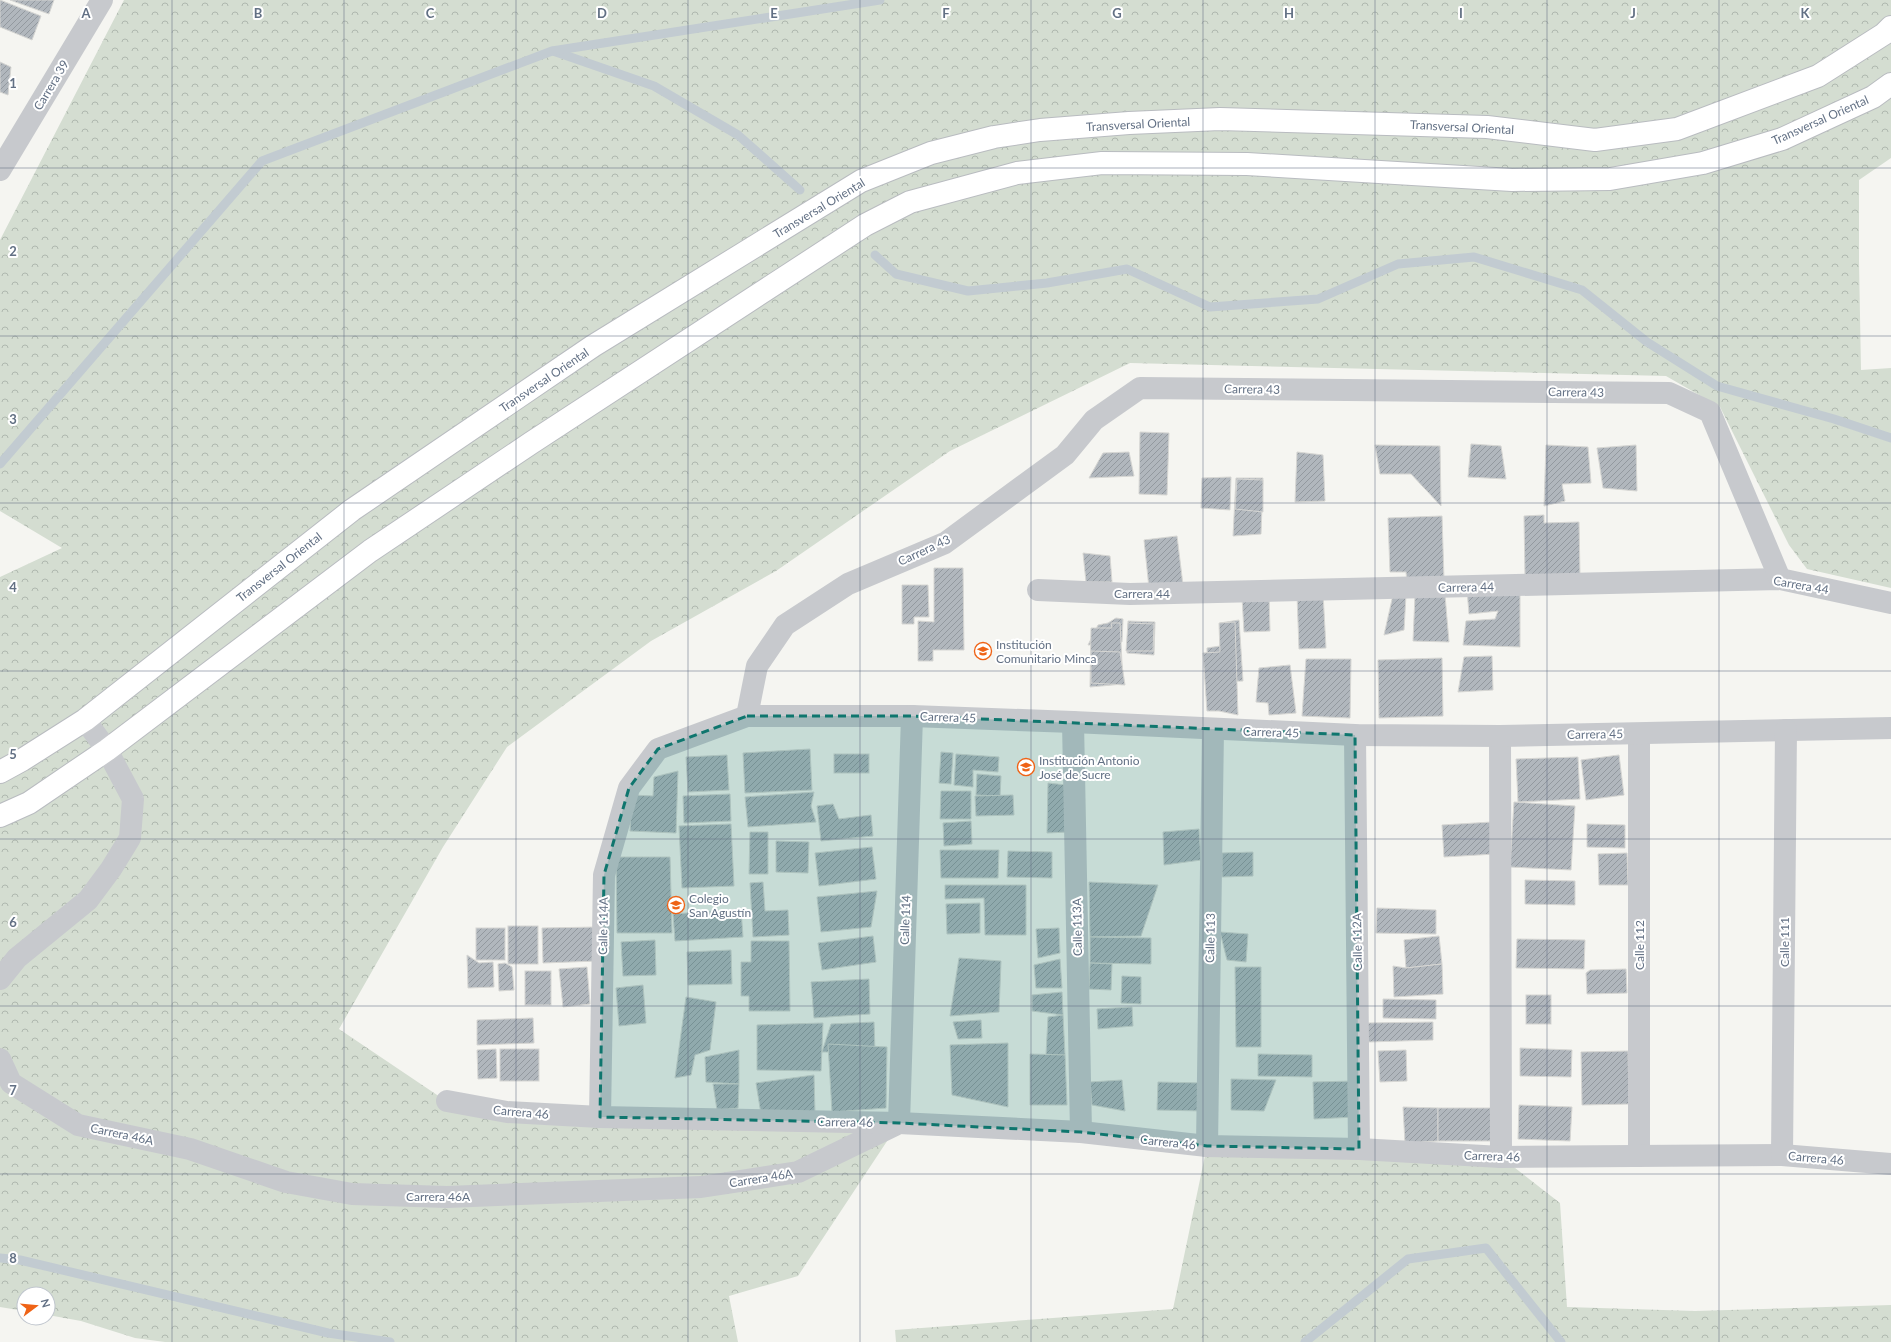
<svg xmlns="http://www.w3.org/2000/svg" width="1891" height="1342" font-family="Lato,sans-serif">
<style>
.forest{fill:url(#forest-crowns)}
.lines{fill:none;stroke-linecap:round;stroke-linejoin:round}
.stream{stroke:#c2cbd1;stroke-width:9}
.building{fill:url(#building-hatch);stroke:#d6d6d3}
.major-casing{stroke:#b9bcc0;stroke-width:24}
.minor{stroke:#c7c9cd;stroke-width:22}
.major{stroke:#fff;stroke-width:22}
.marked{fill:#0f766e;fill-opacity:0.2;stroke:#0f766e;stroke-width:3;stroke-dasharray:8 5;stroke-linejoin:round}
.grid{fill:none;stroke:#627084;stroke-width:1;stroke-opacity:0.55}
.labels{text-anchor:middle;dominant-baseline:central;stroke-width:4;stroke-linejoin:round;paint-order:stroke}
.street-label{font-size:12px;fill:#627084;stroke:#fff}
.poi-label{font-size:12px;fill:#627084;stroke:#fff;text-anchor:start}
.grid-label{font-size:13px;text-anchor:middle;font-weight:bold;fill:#627084;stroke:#fff;stroke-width:4;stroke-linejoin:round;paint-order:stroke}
</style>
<defs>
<pattern id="forest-crowns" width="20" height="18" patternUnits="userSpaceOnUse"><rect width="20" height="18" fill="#d4ddd1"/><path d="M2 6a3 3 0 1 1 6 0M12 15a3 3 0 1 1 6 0" fill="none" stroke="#afb8af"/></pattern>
<pattern id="building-hatch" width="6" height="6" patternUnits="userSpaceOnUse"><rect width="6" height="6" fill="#b1b7bd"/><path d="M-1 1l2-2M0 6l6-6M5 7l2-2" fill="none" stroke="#93999f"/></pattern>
</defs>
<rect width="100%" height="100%" fill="#f5f5f1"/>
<g class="forest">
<path d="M 124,0 L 1891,0 L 1891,158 L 1859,180 L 1859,261 L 1861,370 L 1891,368 L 1891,588 L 1807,569 L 1789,545 L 1720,407 L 1666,376 L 1130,363 L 950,451 L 776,571 L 651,641 L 507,747 L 443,847 L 339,1029 L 446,1101 L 899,1123 L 798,1276 L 729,1296 L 738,1342 L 165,1342 L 135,1338 L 81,1321 L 48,1315 L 48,1294 L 24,1294 L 24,1311 L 0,1307 L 0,577 L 62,548 L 0,511 L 0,240 Z"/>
<path d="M 1207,1146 L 1501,1157 L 1560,1203 L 1567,1307 L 1695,1311 L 1891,1305 L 1891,1342 L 896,1342 L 895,1330 L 1173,1309 Z"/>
</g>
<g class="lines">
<g class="stream">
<path d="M 553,51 L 654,86 L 738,135 L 800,190"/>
<path d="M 875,255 L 896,274 L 968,291 L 1047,283 L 1127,269 L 1210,307 L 1318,299 L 1398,264 L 1474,257 L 1582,290 L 1647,342 L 1717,386 L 1834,419 L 1891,438"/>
<path d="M 0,464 L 262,161 L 552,51 L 880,0"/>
<path d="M 0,1258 L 20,1260 L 328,1333 L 390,1342"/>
<path d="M 1305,1342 L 1408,1259 L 1486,1248 L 1561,1342"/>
</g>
</g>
<g class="building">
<path d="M 0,0 L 41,16 L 32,40 L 0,27 Z"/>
<path d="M 10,0 L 54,0 L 49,14 Z"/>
<path d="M 0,62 L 11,67 L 8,95 L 0,92 Z"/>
<path d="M 1140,432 L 1169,433 L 1167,495 L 1139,494 Z"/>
<path d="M 1471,444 L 1501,446 L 1506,479 L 1468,477 Z"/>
<path d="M 1375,445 L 1440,446 L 1441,506 L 1411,474 L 1380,474 Z"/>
<path d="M 1546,445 L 1588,447 L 1591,483 L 1562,484 L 1565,501 L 1544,506 Z"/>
<path d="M 1636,445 L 1637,491 L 1603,488 L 1597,448 Z"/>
<path d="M 1129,452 L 1134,476 L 1089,478 L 1103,453 Z"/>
<path d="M 1297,452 L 1323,455 L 1325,501 L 1295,502 Z"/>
<path d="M 1231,477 L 1230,510 L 1201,508 L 1202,478 Z"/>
<path d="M 1236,478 L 1263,478 L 1261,534 L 1233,536 Z"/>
<path d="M 1237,479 L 1263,480 L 1263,512 L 1235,509 Z"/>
<path d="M 1544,515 L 1544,523 L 1579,522 L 1580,576 L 1525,577 L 1524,516 Z"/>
<path d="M 1442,516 L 1444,580 L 1407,582 L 1406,572 L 1390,572 L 1388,518 Z"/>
<path d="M 1177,536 L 1183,585 L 1149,588 L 1144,540 Z"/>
<path d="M 1083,553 L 1110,556 L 1112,582 L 1086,582 Z"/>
<path d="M 934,568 L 963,568 L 964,650 L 933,650 L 933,661 L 918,661 L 918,621 L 934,622 Z"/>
<path d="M 902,585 L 928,585 L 929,617 L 914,617 L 914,624 L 902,624 Z"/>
<path d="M 1520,588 L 1520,647 L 1463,645 L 1466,621 L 1495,619 L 1498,611 L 1469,614 L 1467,590 Z"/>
<path d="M 1323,593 L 1326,648 L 1299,649 L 1297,595 Z"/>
<path d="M 1393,595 L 1406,595 L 1404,630 L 1384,635 Z"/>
<path d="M 1415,595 L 1445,595 L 1449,642 L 1413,641 Z"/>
<path d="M 1269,596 L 1270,631 L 1244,632 L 1242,597 Z"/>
<path d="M 1116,618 L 1123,619 L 1122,642 L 1088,645 L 1098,625 L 1108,623 Z"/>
<path d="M 1239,620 L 1243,681 L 1208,682 L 1207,648 L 1220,646 L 1220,623 Z"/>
<path d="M 1128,621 L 1155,622 L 1154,655 L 1127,653 Z"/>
<path d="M 1235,622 L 1238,715 L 1219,711 L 1207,711 L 1203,653 L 1220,652 L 1219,623 Z"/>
<path d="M 1111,623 L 1120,623 L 1123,684 L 1090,687 L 1091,628 L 1112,628 Z"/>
<path d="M 1128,623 L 1154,624 L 1153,651 L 1126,651 Z"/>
<path d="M 1091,651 L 1120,652 L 1125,685 L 1091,683 Z"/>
<path d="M 1492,656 L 1493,690 L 1458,692 L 1464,657 Z"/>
<path d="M 1442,658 L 1443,716 L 1379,718 L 1378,660 Z"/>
<path d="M 1306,659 L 1351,659 L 1350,718 L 1302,716 Z"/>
<path d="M 1290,665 L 1296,713 L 1269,715 L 1268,703 L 1256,702 L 1259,668 Z"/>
<path d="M 810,749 L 812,790 L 745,793 L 743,753 Z"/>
<path d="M 941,752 L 953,753 L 951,784 L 939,783 Z"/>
<rect x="834" y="754" width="35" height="19"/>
<path d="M 956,754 L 999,757 L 998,772 L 973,770 L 973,787 L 954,785 Z"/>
<path d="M 727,755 L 729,790 L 688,792 L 686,757 Z"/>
<path d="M 1619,755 L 1624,795 L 1586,800 L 1581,760 Z"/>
<path d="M 1578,757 L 1580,799 L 1518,802 L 1516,759 Z"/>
<path d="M 678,771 L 676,833 L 630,831 L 632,795 L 653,796 L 654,777 Z"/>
<path d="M 977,774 L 1001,776 L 1000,796 L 976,795 Z"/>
<path d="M 1048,783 L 1066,785 L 1068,832 L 1047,833 Z"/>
<path d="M 941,791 L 971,791 L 971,819 L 940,819 Z"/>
<path d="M 814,792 L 811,806 L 816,822 L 748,827 L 745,797 Z"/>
<path d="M 730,794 L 731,821 L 684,823 L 683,796 Z"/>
<path d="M 1013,795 L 1014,815 L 976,816 L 975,796 Z"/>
<path d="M 1514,802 L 1575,806 L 1571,870 L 1510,867 Z"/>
<path d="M 833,804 L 839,819 L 871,815 L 873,836 L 821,841 L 817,806 Z"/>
<path d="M 971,821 L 972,844 L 944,846 L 943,823 Z"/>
<path d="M 1492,822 L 1495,854 L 1444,857 L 1442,825 Z"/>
<path d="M 731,824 L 734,886 L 682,888 L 679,826 Z"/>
<path d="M 1587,824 L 1625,825 L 1625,848 L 1587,847 Z"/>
<path d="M 1199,829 L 1201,860 L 1164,865 L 1163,832 Z"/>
<path d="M 750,832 L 768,832 L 768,874 L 749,874 Z"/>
<path d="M 776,841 L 809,842 L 808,873 L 776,872 Z"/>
<path d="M 872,847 L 876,879 L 819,886 L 815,853 Z"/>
<path d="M 940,850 L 999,850 L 998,878 L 941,878 Z"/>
<path d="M 1008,851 L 1052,852 L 1052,878 L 1007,877 Z"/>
<path d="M 1253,852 L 1253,876 L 1222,877 L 1222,853 Z"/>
<path d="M 1627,853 L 1628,885 L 1599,885 L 1598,854 Z"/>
<path d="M 616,857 L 670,857 L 672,933 L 617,933 Z"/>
<path d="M 1525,880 L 1575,881 L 1575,905 L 1525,904 Z"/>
<path d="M 763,882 L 765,911 L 788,910 L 789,935 L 753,937 L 750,883 Z"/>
<path d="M 1089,882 L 1158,885 L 1141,936 L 1090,937 Z"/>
<path d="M 945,885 L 1026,885 L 1026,935 L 985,935 L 984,898 L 945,899 Z"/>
<path d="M 877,891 L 871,927 L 821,932 L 817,897 Z"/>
<path d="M 980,903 L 980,933 L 947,934 L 946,904 Z"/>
<path d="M 1377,908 L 1436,910 L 1436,934 L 1376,933 Z"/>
<path d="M 741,909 L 743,937 L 675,941 L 673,914 Z"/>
<rect x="508" y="926" width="30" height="38"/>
<path d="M 597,927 L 597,961 L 543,963 L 542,928 Z"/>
<rect x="476" y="928" width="29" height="32"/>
<path d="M 1059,928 L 1060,953 L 1038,958 L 1036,929 Z"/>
<path d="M 1220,932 L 1248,934 L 1246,962 L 1227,960 Z"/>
<path d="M 873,936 L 876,962 L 822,970 L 818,943 Z"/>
<path d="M 1439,936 L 1442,964 L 1406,968 L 1404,940 Z"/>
<path d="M 1090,937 L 1151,938 L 1151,964 L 1090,963 Z"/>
<path d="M 1517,939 L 1585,940 L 1584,969 L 1516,968 Z"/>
<path d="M 655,940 L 656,975 L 623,976 L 621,942 Z"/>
<path d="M 751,941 L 789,941 L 790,1011 L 749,1011 L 749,996 L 741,996 L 741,962 L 751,962 Z"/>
<path d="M 731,950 L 732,984 L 688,985 L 687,952 Z"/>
<path d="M 467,955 L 479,963 L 493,962 L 494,987 L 468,988 Z"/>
<path d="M 959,958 L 1001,961 L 999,1012 L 950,1016 Z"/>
<path d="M 1060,959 L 1062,988 L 1036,988 L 1034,965 Z"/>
<path d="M 505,963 L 512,967 L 514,990 L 499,991 L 498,964 Z"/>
<path d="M 1090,963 L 1112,964 L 1111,990 L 1089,989 Z"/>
<path d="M 1442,964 L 1443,994 L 1394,997 L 1393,966 L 1406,968 Z"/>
<path d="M 587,967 L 590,1004 L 563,1007 L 559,969 Z"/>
<path d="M 1235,967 L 1261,967 L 1261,1047 L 1236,1047 Z"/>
<path d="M 1626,969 L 1627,993 L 1587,994 L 1586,973 L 1590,970 Z"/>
<rect x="525" y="971" width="26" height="34"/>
<path d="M 1122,976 L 1141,977 L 1141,1004 L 1121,1003 Z"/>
<path d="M 869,979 L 870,1014 L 814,1018 L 811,982 Z"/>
<path d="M 643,985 L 646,1023 L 619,1026 L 616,988 Z"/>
<path d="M 1062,992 L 1063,1015 L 1032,1011 L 1032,995 Z"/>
<rect x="1526" y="995" width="25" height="29"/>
<path d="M 686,997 L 716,1002 L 710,1050 L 695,1055 L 691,1075 L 675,1078 Z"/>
<path d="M 1383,999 L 1436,1000 L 1436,1019 L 1383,1018 Z"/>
<path d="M 1132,1007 L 1133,1026 L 1098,1029 L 1097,1009 Z"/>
<path d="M 1063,1015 L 1065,1055 L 1046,1055 L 1048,1017 Z"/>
<path d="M 533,1018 L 534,1043 L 477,1045 L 477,1020 Z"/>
<path d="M 981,1020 L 982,1038 L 958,1039 L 953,1022 Z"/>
<path d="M 874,1022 L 875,1052 L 822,1052 L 831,1024 Z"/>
<path d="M 1433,1022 L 1433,1040 L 1368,1042 L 1367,1023 Z"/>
<path d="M 823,1023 L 821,1071 L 757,1070 L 757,1025 Z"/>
<path d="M 1008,1043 L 1008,1107 L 952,1095 L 950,1045 Z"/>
<path d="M 828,1044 L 887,1047 L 886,1108 L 832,1112 Z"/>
<path d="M 1520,1048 L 1572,1050 L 1571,1077 L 1520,1076 Z"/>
<path d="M 496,1049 L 497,1078 L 478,1079 L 477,1050 Z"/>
<rect x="500" y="1049" width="39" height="32"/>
<path d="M 739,1050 L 739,1084 L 706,1082 L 705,1057 Z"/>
<path d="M 1406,1050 L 1407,1081 L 1380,1082 L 1378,1051 Z"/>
<path d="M 1628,1051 L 1629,1104 L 1582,1105 L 1581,1052 Z"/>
<path d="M 1030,1054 L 1065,1055 L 1067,1105 L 1030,1105 Z"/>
<path d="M 1258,1054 L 1312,1055 L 1312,1077 L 1258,1076 Z"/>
<path d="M 814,1075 L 815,1114 L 761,1114 L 756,1083 Z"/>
<path d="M 1231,1079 L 1276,1080 L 1264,1111 L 1231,1110 Z"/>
<path d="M 1122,1080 L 1125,1111 L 1092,1105 L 1090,1082 Z"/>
<path d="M 1355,1081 L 1356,1117 L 1314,1119 L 1313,1082 Z"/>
<path d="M 1158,1082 L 1204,1083 L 1204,1111 L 1157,1110 Z"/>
<path d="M 713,1084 L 739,1084 L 738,1108 L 717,1110 Z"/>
<path d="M 1519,1105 L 1572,1107 L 1570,1141 L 1518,1139 Z"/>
<path d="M 1403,1107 L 1438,1108 L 1438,1141 L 1405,1143 Z"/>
<rect x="1438" y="1108" width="58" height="33"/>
</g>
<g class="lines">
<g class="major-casing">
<g id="major">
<path d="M 0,772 L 22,760 L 85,720 L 352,510 L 593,346 L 861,181 L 931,153 L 994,137 L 1040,130 L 1129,123 L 1220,119 L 1487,127 L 1595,140 L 1677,129 L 1818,76 L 1884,34 L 1891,27"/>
<path d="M 0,816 L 29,803 L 107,750 L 370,551 L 531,443 L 865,225 L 910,202 L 1017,173 L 1102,163 L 1247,164 L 1512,180 L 1610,179 L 1703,163 L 1782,139 L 1873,97 L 1891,84"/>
</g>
</g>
<g class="minor">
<path d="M 0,170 L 102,0"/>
<path d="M 1038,590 L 1130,594 L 1780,579 L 1891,603"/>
<path d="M 747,716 L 757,666 L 785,625 L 848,584 L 945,543 L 1065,455 L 1094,420 L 1140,388 L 1669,393 L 1710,412 L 1780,579"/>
<path d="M 1073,722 L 1081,1132"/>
<path d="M 1639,734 L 1639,1156"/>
<path d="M 1355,735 L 1359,1149"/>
<path d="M 1500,736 L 1501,1157"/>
<path d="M 0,979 L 17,958 L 88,900 L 111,869 L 130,838 L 133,799 L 107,750 L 85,720"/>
<path d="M 0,1059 L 11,1083 L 78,1125 L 190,1149 L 286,1182 L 352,1194 L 447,1197 L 701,1187 L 798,1172 L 895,1125"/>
<path d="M 447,1101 L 507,1112 L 600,1117 L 899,1123 L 1081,1132 L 1207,1146 L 1359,1149 L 1501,1157 L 1782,1155 L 1891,1164"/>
<path d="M 600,1117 L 604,875 L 629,788 L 658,749 L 747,716 L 912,716 L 1073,722 L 1355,735 L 1500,736 L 1891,728"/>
<path d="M 899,1123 L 912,716"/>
<path d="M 1207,1146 L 1213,729"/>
<path d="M 1782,1155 L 1786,730"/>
</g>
<use href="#major" class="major"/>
</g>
<path class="marked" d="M 747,716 L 912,716 L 1355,735 L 1359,1149 L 1207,1146 L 1081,1132 L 899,1123 L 600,1117 L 604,875 L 629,788 L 658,749 Z"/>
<path class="grid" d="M 172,0 L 172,1342M 344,0 L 344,1342M 516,0 L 516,1342M 688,0 L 688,1342M 860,0 L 860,1342M 1031,0 L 1031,1342M 1203,0 L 1203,1342M 1375,0 L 1375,1342M 1547,0 L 1547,1342M 1719,0 L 1719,1342M 0,168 L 1891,168M 0,336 L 1891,336M 0,503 L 1891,503M 0,671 L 1891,671M 0,839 L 1891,839M 0,1006 L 1891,1006M 0,1174 L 1891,1174"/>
<defs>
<g id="school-ring" transform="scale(0.9)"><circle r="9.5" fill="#fff" stroke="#ef6316" stroke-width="1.5"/><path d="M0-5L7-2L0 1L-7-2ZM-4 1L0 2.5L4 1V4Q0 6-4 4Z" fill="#ef6316"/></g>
</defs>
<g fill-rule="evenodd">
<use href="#school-ring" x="983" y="651"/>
<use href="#school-ring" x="1026" y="767"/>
<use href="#school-ring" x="676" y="905"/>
</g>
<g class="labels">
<g class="street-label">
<text transform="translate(51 85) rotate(-59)">Carrera 39</text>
<text transform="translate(1820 120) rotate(-24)">Transversal Oriental</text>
<text transform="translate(1138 124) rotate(-3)">Transversal Oriental</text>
<text transform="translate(1462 127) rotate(3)">Transversal Oriental</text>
<text transform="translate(819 208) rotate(-31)">Transversal Oriental</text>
<text transform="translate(544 380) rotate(-34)">Transversal Oriental</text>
<text transform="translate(1252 389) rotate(1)">Carrera 43</text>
<text transform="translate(1576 392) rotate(1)">Carrera 43</text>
<text transform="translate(924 550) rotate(-25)">Carrera 43</text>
<text transform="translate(279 567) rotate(-38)">Transversal Oriental</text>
<text transform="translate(1801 585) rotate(10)">Carrera 44</text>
<text transform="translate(1466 587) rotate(-1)">Carrera 44</text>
<text x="1142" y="593">Carrera 44</text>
<text transform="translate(948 717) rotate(2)">Carrera 45</text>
<text transform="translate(1271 732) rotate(2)">Carrera 45</text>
<text transform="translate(1595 734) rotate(-1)">Carrera 45</text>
<text transform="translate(905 920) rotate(-88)">Calle 114</text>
<text transform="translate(603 926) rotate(-89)">Calle 114A</text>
<text transform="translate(1077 927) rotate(-91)">Calle 113A</text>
<text transform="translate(1210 938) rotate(-89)">Calle 113</text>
<text transform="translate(1357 942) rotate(-91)">Calle 112A</text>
<text transform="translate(1784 942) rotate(-90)">Calle 111</text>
<text transform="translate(1639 945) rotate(-90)">Calle 112</text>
<text transform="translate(521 1112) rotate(5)">Carrera 46</text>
<text transform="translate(845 1122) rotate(1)">Carrera 46</text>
<text transform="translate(122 1134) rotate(12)">Carrera 46A</text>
<text transform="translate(1168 1142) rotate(6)">Carrera 46</text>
<text transform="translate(1492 1156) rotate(2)">Carrera 46</text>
<text transform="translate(1816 1158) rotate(5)">Carrera 46</text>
<text transform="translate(761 1178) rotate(-9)">Carrera 46A</text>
<text x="438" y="1196">Carrera 46A</text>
</g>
<g class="poi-label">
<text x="996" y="644">Institución<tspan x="996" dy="14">Comunitario Minca</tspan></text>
<text x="1039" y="760">Institución Antonio<tspan x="1039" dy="14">José de Sucre</tspan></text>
<text x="689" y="898">Colegio<tspan x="689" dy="14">San Agustín</tspan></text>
</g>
</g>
<g class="grid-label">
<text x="86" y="18">A</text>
<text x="258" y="18">B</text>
<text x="430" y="18">C</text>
<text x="602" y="18">D</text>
<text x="774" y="18">E</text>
<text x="946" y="18">F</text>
<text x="1117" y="18">G</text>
<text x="1289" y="18">H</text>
<text x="1461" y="18">I</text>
<text x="1633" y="18">J</text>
<text x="1805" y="18">K</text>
<text x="13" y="88">1</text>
<text x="13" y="256">2</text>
<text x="13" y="424">3</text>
<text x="13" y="592">4</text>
<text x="13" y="759">5</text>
<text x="13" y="927">6</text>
<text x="13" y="1095">7</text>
<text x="13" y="1263">8</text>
</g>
<g transform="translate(36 1306) rotate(74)"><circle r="19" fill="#ffffff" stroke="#c0c6ce"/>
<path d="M0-3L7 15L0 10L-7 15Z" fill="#ef6316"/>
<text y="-6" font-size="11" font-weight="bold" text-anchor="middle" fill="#627084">N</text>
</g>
</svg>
